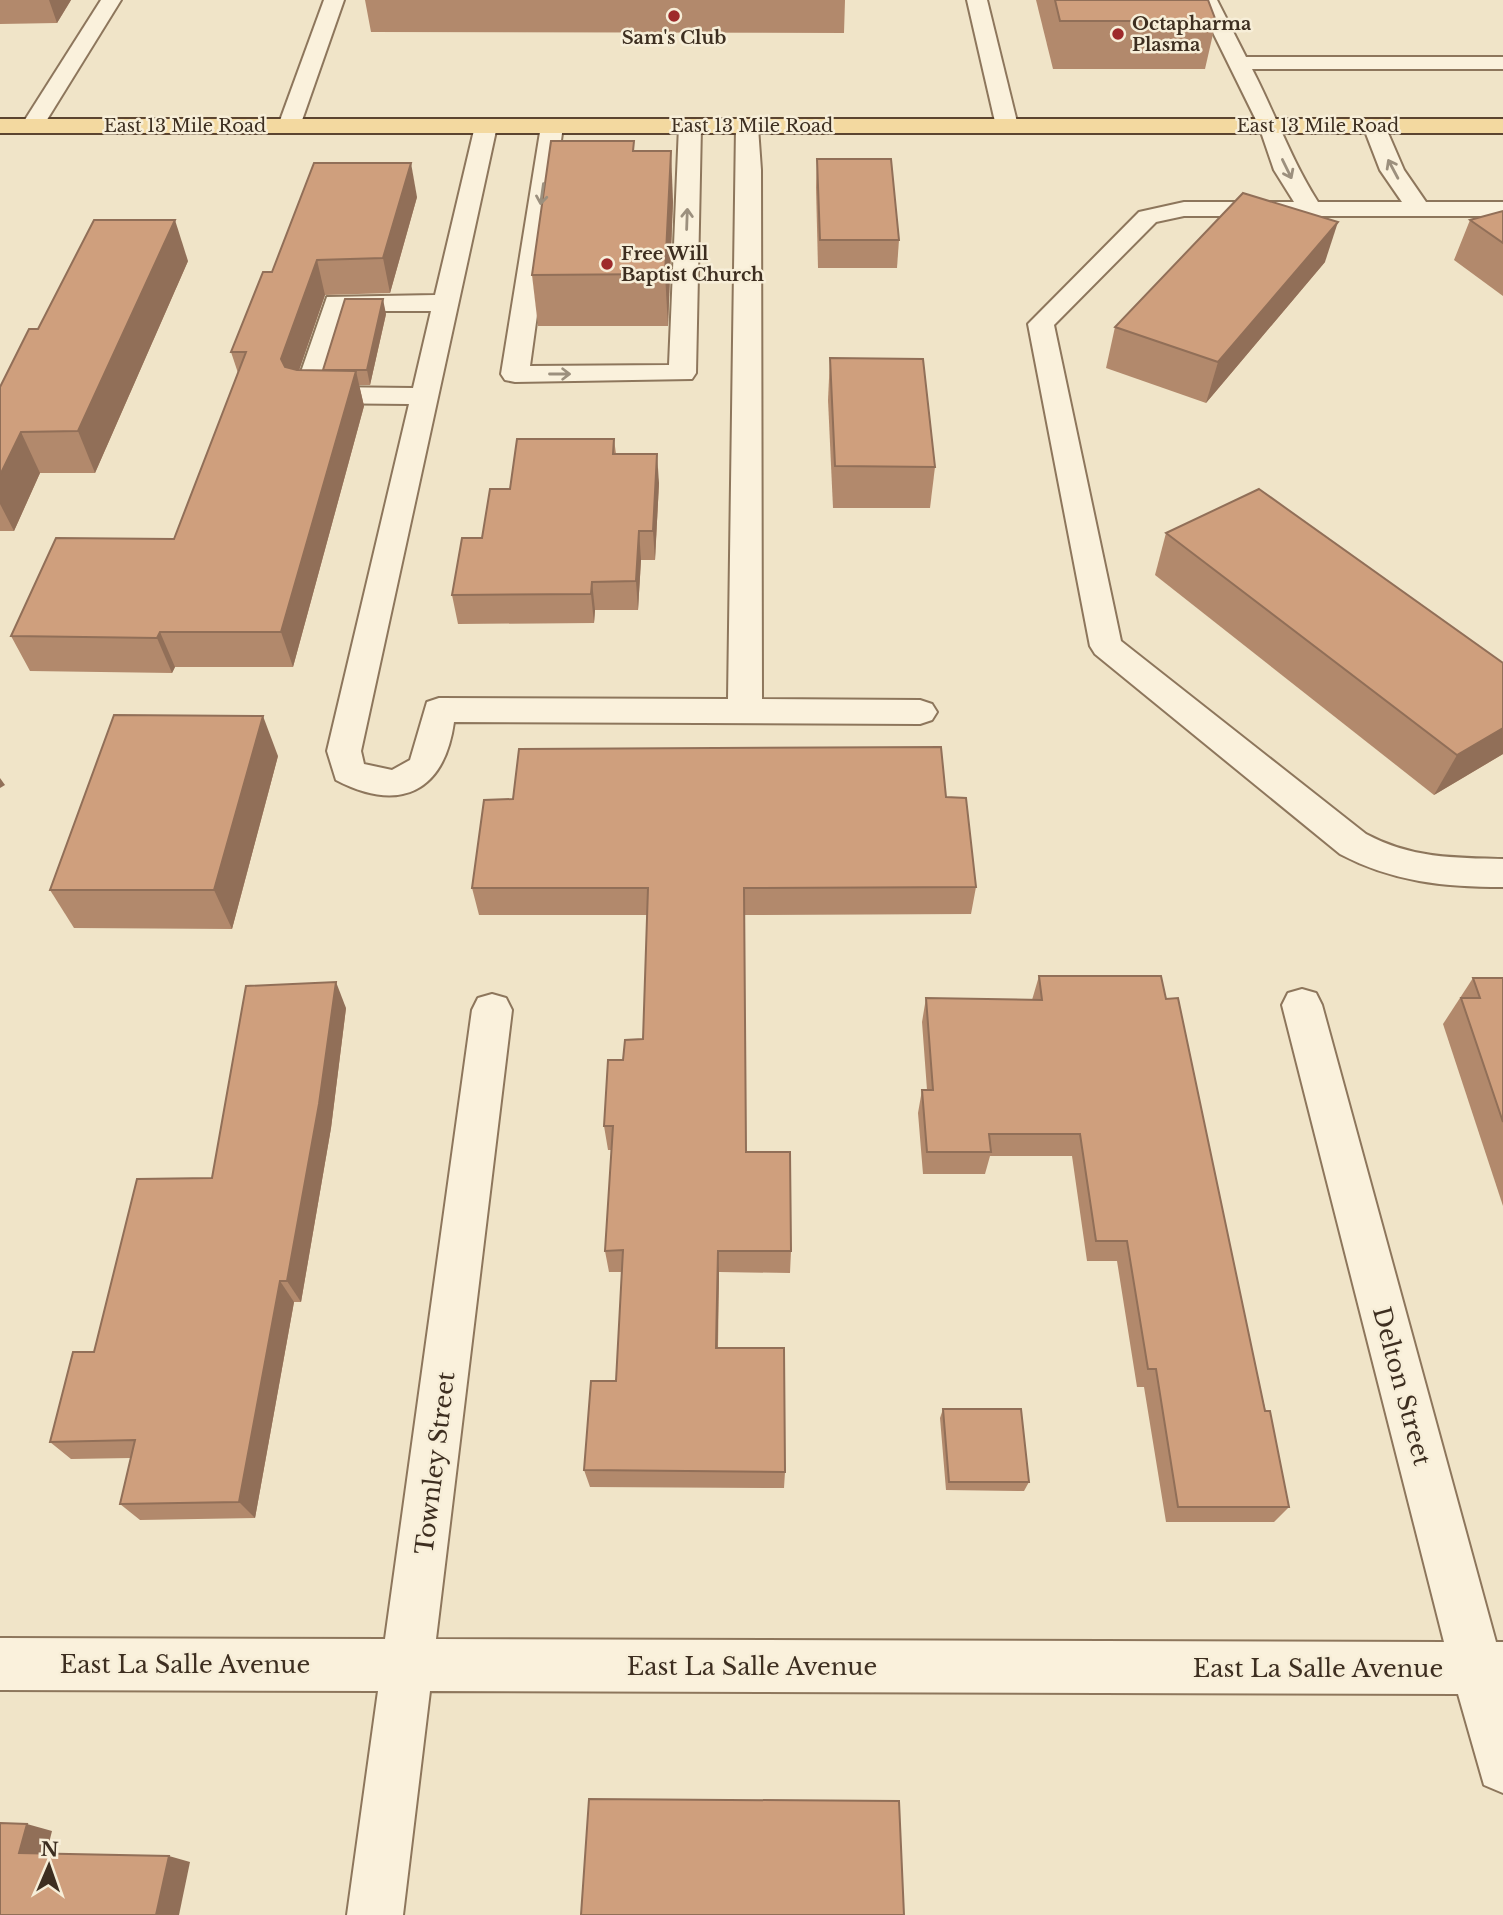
<svg xmlns="http://www.w3.org/2000/svg" width="1503" height="1915" font-family="'Libre Baskerville',serif">
<style>
.lines{fill:none;stroke-linecap:round;stroke-linejoin:round}
.minor-casing{stroke:#8d765c;stroke-width:4}
.major-casing{stroke:#5b4430;stroke-width:4}
.minor{fill:#faf1dc;fill-rule:evenodd}
.major{fill:#f3d9a0;fill-rule:evenodd}
.wall{fill:#b2896c}
.shaded-wall{fill:#916f58}
.building{fill:#cf9f7d;stroke:#916f58;stroke-width:2}
.oneway{stroke:#9c907e}
.poi-dot{fill:#9e2a2b;stroke:#f7eed8;stroke-width:2.5}
.labels{text-anchor:middle;dominant-baseline:central;stroke-width:5;stroke-linejoin:round;paint-order:stroke}
.far-poi-label{font-size:18px;font-weight:bold;fill:#3d2e20;stroke:#f7eed8;text-anchor:start}
.far-street-label{font-size:18px;fill:#3d2e20;stroke:#f7eed8}
.near-street-label{font-size:24px;fill:#3d2e20;stroke:#f7eed8}
</style>
<rect width="100%" height="100%" fill="#f0e4c8"/>
<g class="lines">
<g class="minor-casing">
<g id="minor">
<path d="M 101,0 L 121,0 L 40,131 L 24,131 L 21,126 Z"/>
<path d="M 324,0 L 344,0 L 300,126 L 297,131 L 281,131 L 278,126 Z"/>
<path d="M 967,0 L 987,0 L 1018,126 L 1015,131 L 999,131 L 996,126 Z"/>
<path d="M 1197,0 L 1217,0 L 1246,57 L 1503,57 L 1503,69 L 1252,69 C 1275,113 1291,160 1318,202 L 1402,202 L 1380,170 L 1363,126 L 1374,119 L 1385,126 L 1404,170 L 1426,202 L 1503,202 L 1503,216 L 1184,216 L 1156,222 L 1054,325 L 1121,641 L 1366,834 C 1411,858 1453,858 1503,859 L 1503,887 C 1444,887 1393,882 1340,854 L 1095,654 L 1090,646 L 1028,324 L 1139,212 L 1184,202 L 1294,202 L 1274,170 L 1259,126 Z"/>
<path d="M 486,119 L 497,126 L 361,751 L 364,764 L 392,770 L 410,760 L 427,702 L 439,698 L 728,699 L 736,127 L 747,120 L 758,127 L 761,170 L 762,699 L 920,700 L 932,704 L 937,712 L 932,720 L 920,724 L 454,722 C 444,793 399,813 336,780 L 327,751 L 409,404 L 307,403 L 297,401 L 293,395 L 327,297 L 435,295 L 475,126 ZM 347,311 L 431,311 L 413,388 L 323,387 Z"/>
<path d="M 552,119 L 563,126 L 530,366 L 669,365 L 679,126 L 690,119 L 701,126 L 696,373 L 692,379 L 515,382 L 505,380 L 501,374 L 541,126 Z"/>
<path d="M 1302,989 L 1316,993 L 1322,1005 L 1496,1642 L 1503,1642 L 1503,1793 L 1484,1785 L 1458,1694 L 430,1691 L 403,1915 L 347,1915 L 378,1691 L 0,1690 L 0,1638 L 385,1639 L 472,1010 L 478,998 L 492,994 L 506,998 L 512,1010 L 436,1639 L 1444,1642 L 1282,1005 L 1288,993 Z"/>
</g>
</g>
<g class="major-casing">
<rect id="major" x="0" y="119" width="1503" height="14"/>
</g>
<use href="#minor" class="minor"/>
<use href="#major" class="major"/>
</g>
<g class="wall">
<path d="M 0,0 L 71,0 L 57,23 L 0,24 Z"/>
<path d="M 365,0 L 845,0 L 844,33 L 371,32 Z"/>
<path d="M 1036,0 L 1208,0 L 1216,21 L 1205,69 L 1053,69 Z"/>
<path d="M 817,159 L 899,240 L 897,268 L 818,268 L 816,187 Z"/>
<path d="M 417,197 L 390,293 L 325,295 L 299,370 L 323,371 L 386,314 L 370,385 L 359,385 L 364,406 L 293,667 L 175,667 L 172,673 L 30,671 L 11,636 L 174,539 L 238,373 L 231,352 L 272,272 Z"/>
<path d="M 673,201 L 668,326 L 538,326 L 532,275 Z"/>
<path d="M 1503,211 L 1503,296 L 1454,260 L 1470,220 Z"/>
<path d="M 188,261 L 95,473 L 40,473 L 14,531 L 0,531 L 0,387 L 38,329 Z"/>
<path d="M 1325,262 L 1206,403 L 1106,368 L 1115,327 Z"/>
<path d="M 830,358 L 935,467 L 930,508 L 833,508 L 828,400 Z"/>
<path d="M 614,439 L 616,454 L 659,483 L 655,560 L 641,560 L 638,610 L 595,610 L 594,623 L 458,624 L 452,595 L 482,538 Z"/>
<path d="M 1166,533 L 1503,663 L 1503,754 L 1434,795 L 1155,575 Z"/>
<path d="M 278,756 L 232,929 L 74,928 L 50,890 Z"/>
<path d="M 946,797 L 976,887 L 971,914 L 744,915 L 746,1152 L 791,1251 L 790,1273 L 719,1272 L 718,1348 L 785,1472 L 784,1488 L 590,1487 L 584,1470 L 616,1381 L 622,1272 L 609,1272 L 605,1251 L 612,1150 L 608,1150 L 604,1126 L 623,1060 L 643,1039 L 647,915 L 479,915 L 472,888 Z"/>
<path d="M 1039,976 L 1166,999 L 1289,1507 L 1274,1522 L 1166,1522 L 1144,1387 L 1137,1387 L 1117,1261 L 1087,1261 L 1072,1156 L 990,1156 L 985,1174 L 923,1174 L 918,1113 L 922,1090 L 927,1090 L 922,1022 L 926,998 L 1032,1000 Z"/>
<path d="M 1473,978 L 1503,978 L 1503,1206 L 1443,1024 Z"/>
<path d="M 346,1008 L 331,1128 L 301,1302 L 294,1302 L 255,1518 L 140,1520 L 120,1504 L 131,1458 L 71,1459 L 50,1442 L 94,1352 L 212,1178 Z"/>
<path d="M 943,1409 L 1029,1482 L 1024,1491 L 946,1490 L 940,1418 Z"/>
</g>
<g class="shaded-wall">
<path d="M 49,0 L 71,0 L 57,23 Z"/>
<path d="M 671,151 L 673,201 L 668,326 L 665,274 Z"/>
<path d="M 411,163 L 417,197 L 390,293 L 383,258 Z"/>
<path d="M 175,220 L 188,261 L 95,473 L 78,431 Z"/>
<path d="M 1338,222 L 1325,262 L 1206,403 L 1218,362 Z"/>
<path d="M 317,260 L 325,295 L 291,394 L 281,359 Z"/>
<path d="M 383,299 L 386,314 L 370,385 L 367,370 Z"/>
<path d="M 356,371 L 364,406 L 293,667 L 281,632 Z"/>
<path d="M 21,432 L 40,473 L 14,531 L 0,504 L 0,475 Z"/>
<path d="M 657,454 L 659,483 L 655,560 L 653,531 Z"/>
<path d="M 639,531 L 641,560 L 638,610 L 636,581 Z"/>
<path d="M 592,582 L 595,610 L 594,623 L 591,594 Z"/>
<path d="M 160,632 L 175,667 L 172,673 L 157,638 Z"/>
<path d="M 263,716 L 278,756 L 232,929 L 214,890 Z"/>
<path d="M 1503,728 L 1503,754 L 1434,795 L 1457,755 Z"/>
<path d="M 0,778 L 5,785 L 0,788 Z"/>
<path d="M 336,982 L 346,1008 L 331,1128 L 301,1302 L 287,1281 Z"/>
<path d="M 718,1251 L 719,1272 L 717,1367 L 716,1348 Z"/>
<path d="M 280,1281 L 294,1302 L 255,1518 L 239,1502 Z"/>
<path d="M 27,1824 L 52,1831 L 45,1859 L 19,1853 Z"/>
<path d="M 169,1856 L 190,1862 L 179,1915 L 156,1915 Z"/>
</g>
<g class="building">
<path d="M 1055,0 L 1208,0 L 1216,21 L 1060,21 Z"/>
<path d="M 551,141 L 634,141 L 633,151 L 671,151 L 665,274 L 532,275 Z"/>
<path d="M 817,159 L 891,159 L 899,240 L 820,240 Z"/>
<path d="M 314,163 L 411,163 L 383,258 L 317,260 L 281,359 L 285,367 L 297,370 L 356,371 L 281,632 L 160,632 L 157,638 L 11,636 L 56,538 L 174,539 L 246,352 L 231,352 L 263,272 L 272,272 Z"/>
<path d="M 1243,193 L 1338,222 L 1218,362 L 1115,327 Z"/>
<path d="M 1503,211 L 1503,243 L 1470,220 Z"/>
<path d="M 94,220 L 175,220 L 78,431 L 21,432 L 0,475 L 0,387 L 29,329 L 38,329 Z"/>
<path d="M 345,299 L 383,299 L 367,370 L 323,370 Z"/>
<path d="M 830,358 L 923,359 L 935,467 L 835,466 Z"/>
<path d="M 517,439 L 614,439 L 613,454 L 657,454 L 653,531 L 639,531 L 636,581 L 592,582 L 591,594 L 452,595 L 462,538 L 482,538 L 490,489 L 510,489 Z"/>
<path d="M 1259,489 L 1503,663 L 1503,728 L 1457,755 L 1166,533 Z"/>
<path d="M 114,715 L 263,716 L 214,890 L 50,890 Z"/>
<path d="M 941,747 L 946,797 L 966,798 L 976,887 L 744,888 L 746,1152 L 790,1152 L 791,1251 L 718,1251 L 716,1348 L 784,1348 L 785,1472 L 584,1470 L 591,1381 L 616,1381 L 623,1250 L 605,1251 L 613,1126 L 604,1126 L 608,1060 L 623,1060 L 625,1040 L 643,1039 L 648,888 L 472,888 L 484,800 L 513,799 L 519,749 Z"/>
<path d="M 1039,976 L 1161,976 L 1166,999 L 1178,998 L 1265,1411 L 1270,1411 L 1289,1507 L 1178,1507 L 1156,1369 L 1148,1369 L 1127,1241 L 1096,1241 L 1080,1134 L 989,1134 L 991,1152 L 927,1152 L 922,1090 L 933,1090 L 926,998 L 1042,1000 Z"/>
<path d="M 1473,978 L 1503,978 L 1503,1122 L 1461,998 L 1480,998 Z"/>
<path d="M 336,982 L 319,1104 L 287,1281 L 280,1281 L 239,1502 L 120,1504 L 135,1440 L 50,1442 L 73,1352 L 94,1352 L 137,1179 L 212,1178 L 246,986 Z"/>
<path d="M 943,1409 L 1021,1409 L 1029,1482 L 949,1482 Z"/>
<path d="M 589,1799 L 899,1801 L 904,1915 L 581,1915 Z"/>
<path d="M 0,1823 L 27,1824 L 19,1853 L 169,1856 L 156,1915 L 0,1915 Z"/>
</g>
<defs><path id="oneway-shaft" d="M-6 0H5M1.5-3L5.5 0L1.5 3" fill="none" stroke-width="1.6" stroke-linecap="round" stroke-linejoin="round" transform="scale(1.75)"/></defs>
<g class="oneway">
<use href="#oneway-shaft" transform="translate(1287 169) rotate(64)"/>
<use href="#oneway-shaft" transform="translate(1393 169) rotate(-118)"/>
<use href="#oneway-shaft" transform="translate(542 194) rotate(98)"/>
<use href="#oneway-shaft" transform="translate(687 219) rotate(-88)"/>
<use href="#oneway-shaft" transform="translate(560 374)"/>
</g>
<g class="poi-dot">
<circle cx="674" cy="16" r="7"/>
<circle cx="1118" cy="34" r="7"/>
<circle cx="607" cy="264" r="7"/>
</g>
<g class="labels">
<g class="far-poi-label">
<text x="1132" y="24">Octapharma<tspan x="1132" dy="21">Plasma</tspan></text>
<text x="674" y="38" text-anchor="middle">Sam's Club</text>
<text x="621" y="254">Free Will<tspan x="621" dy="21">Baptist Church</tspan></text>
</g>
<g class="far-street-label">
<text x="185" y="126">East 13 Mile Road</text>
<text x="752" y="126">East 13 Mile Road</text>
<text x="1318" y="126">East 13 Mile Road</text>
</g>
<g class="near-street-label">
<text transform="translate(1402 1386) rotate(75)">Delton Street</text>
<text transform="translate(435 1463) rotate(-83)">Townley Street</text>
<text x="185" y="1664">East La Salle Avenue</text>
<text x="752" y="1666">East La Salle Avenue</text>
<text x="1318" y="1668">East La Salle Avenue</text>
</g>
</g>
<g transform="translate(49 1866) rotate(2)" stroke="#f7eed8" stroke-width="5" paint-order="stroke">
<path d="M0-5L12 26L0 18L-12 26Z" fill="#3d2e20"/>
<text y="-10" font-size="19" font-weight="bold" text-anchor="middle" fill="#3d2e20">N</text>
</g>
</svg>
